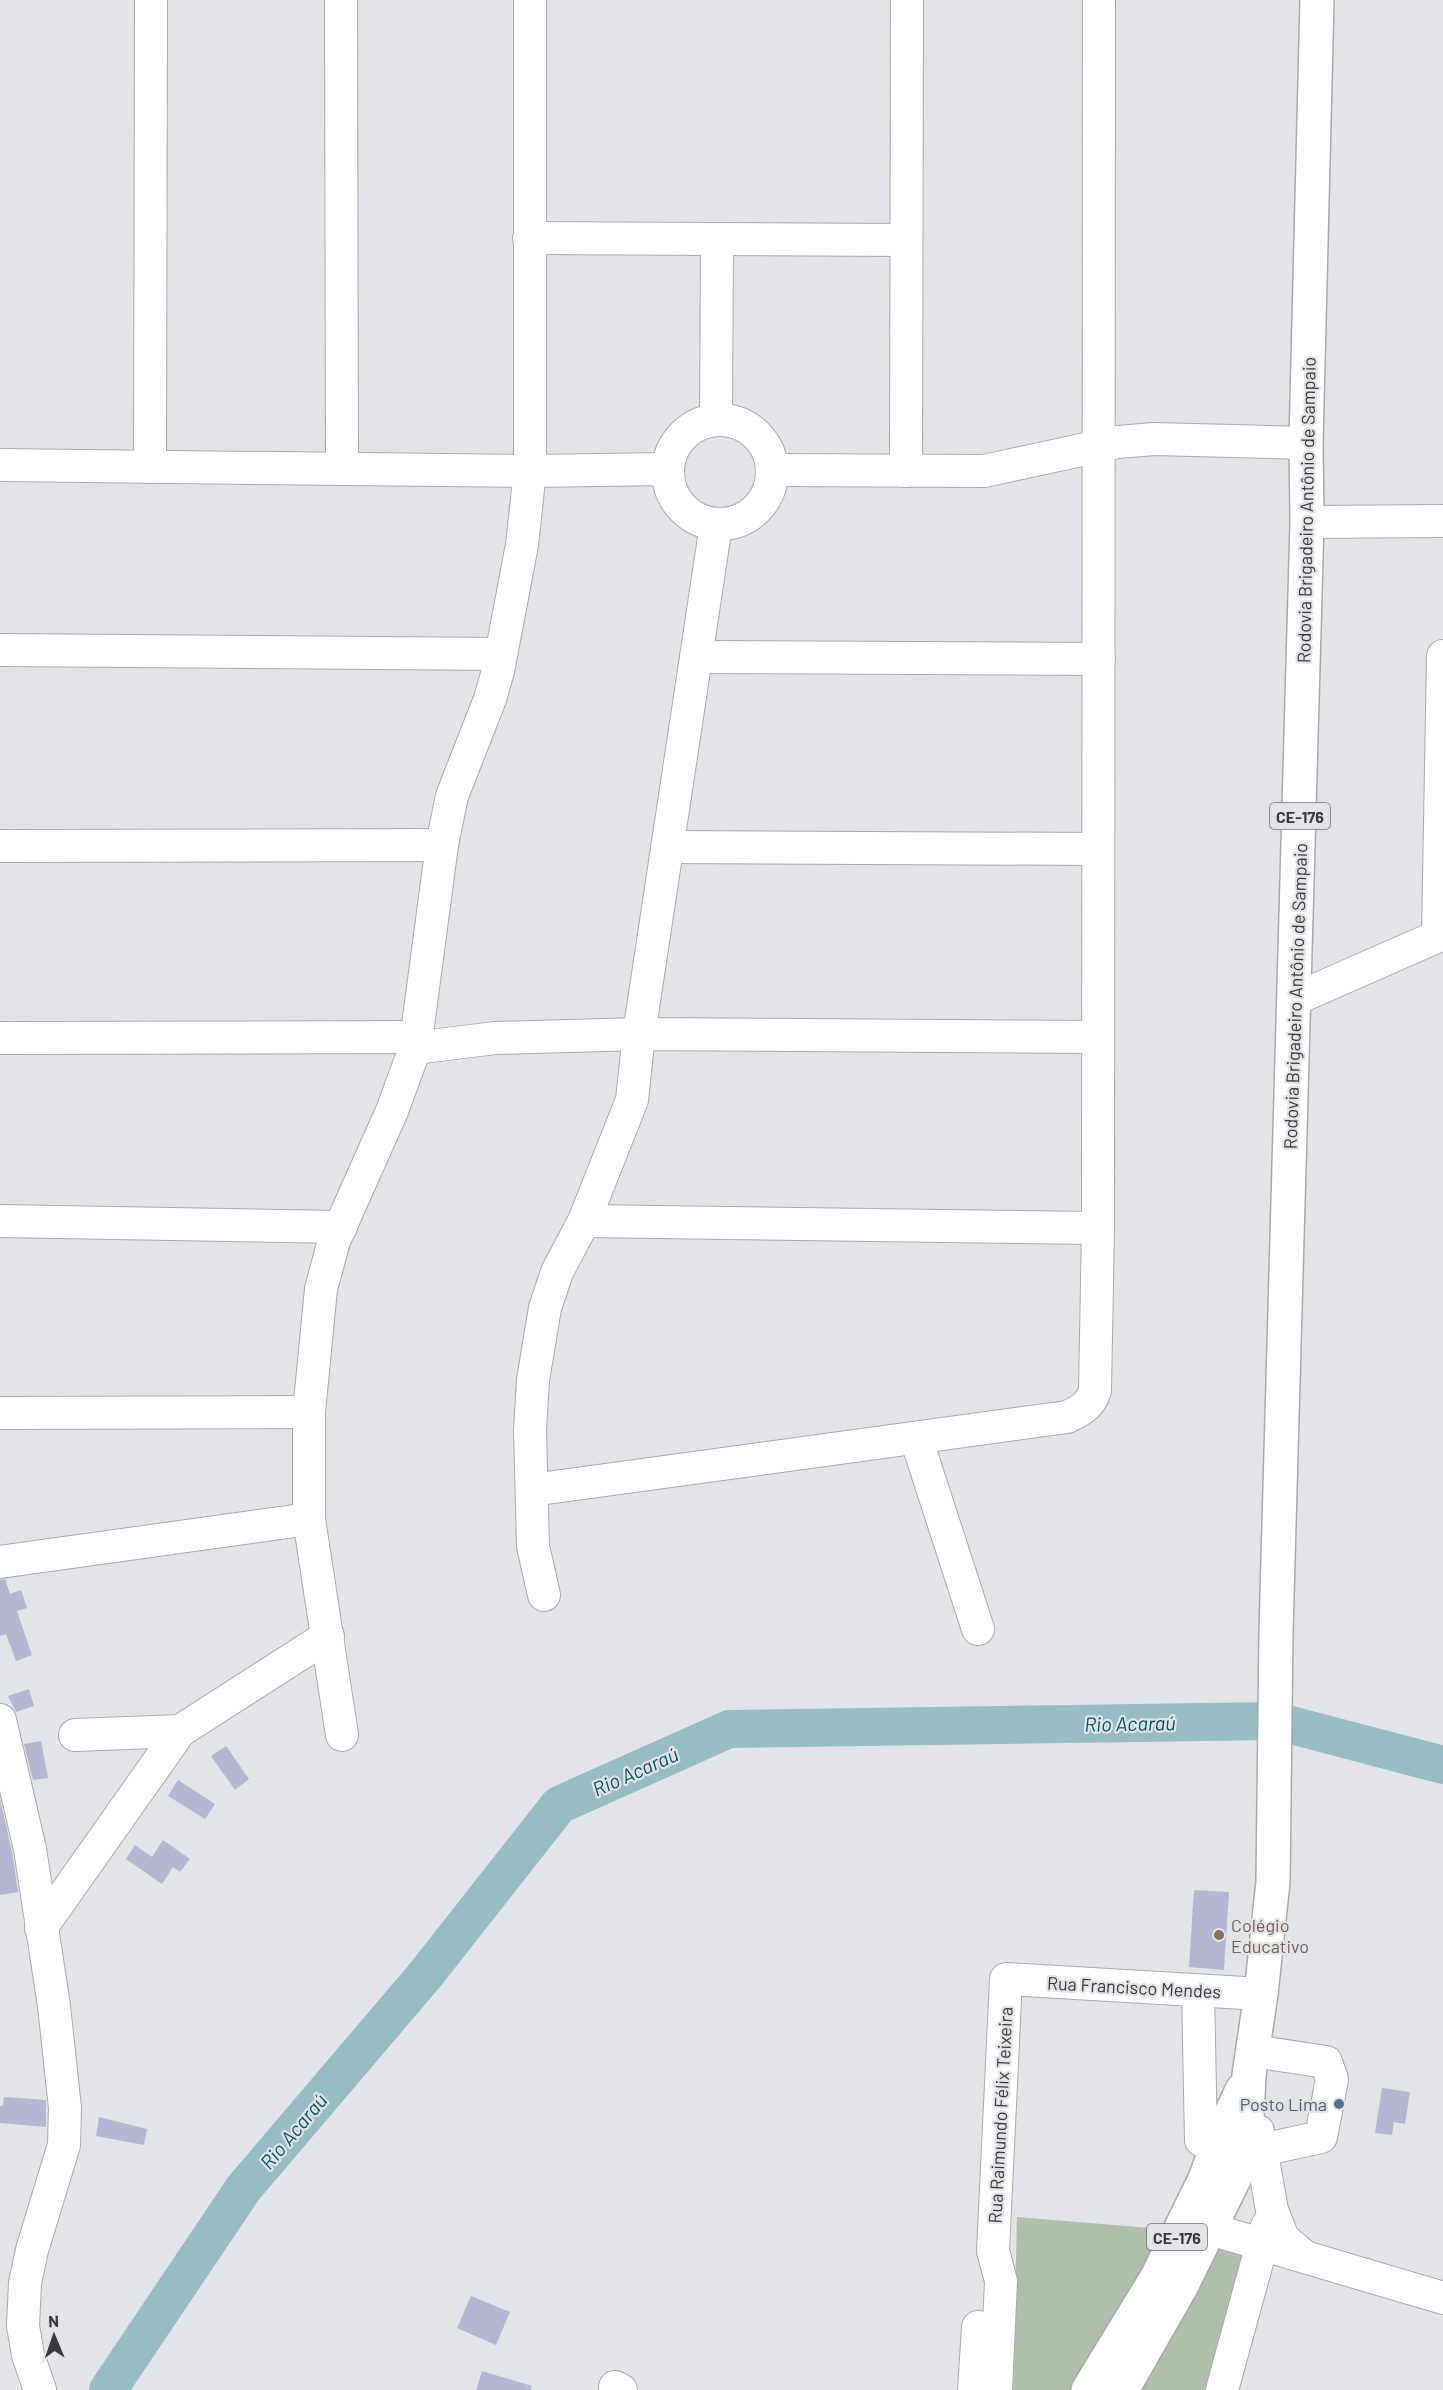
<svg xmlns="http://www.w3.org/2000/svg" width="1443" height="2390" font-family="Barlow,sans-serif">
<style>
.green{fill:#b0beac}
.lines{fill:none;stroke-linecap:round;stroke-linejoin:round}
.river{stroke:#97bcc1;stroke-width:38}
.building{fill:#b4b6d2}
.minor-casing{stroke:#a7a9ad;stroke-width:34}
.major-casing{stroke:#a7a9ad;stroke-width:36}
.minor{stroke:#fff;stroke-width:32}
.major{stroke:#fff;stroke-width:33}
.education-dot{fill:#8d6e63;stroke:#e2e4e8;stroke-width:2}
.service-dot{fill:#5c6f8a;stroke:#e2e4e8;stroke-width:2}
.labels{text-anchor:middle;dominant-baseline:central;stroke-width:4.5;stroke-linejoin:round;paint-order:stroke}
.shield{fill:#e2e4e8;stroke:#6c6c6f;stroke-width:1.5}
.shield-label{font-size:16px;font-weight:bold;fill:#39393b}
.street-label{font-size:18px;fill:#39393b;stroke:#e2e4e8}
.education-label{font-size:18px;fill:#785e54;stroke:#e2e4e8;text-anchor:start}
.service-label{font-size:18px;fill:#4e5e75;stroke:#e2e4e8;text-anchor:end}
.water-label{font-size:20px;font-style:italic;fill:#00545d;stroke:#e2e4e8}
</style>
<rect width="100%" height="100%" fill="#e2e4e8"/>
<g class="green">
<path d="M 1017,2217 L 1174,2230 L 1077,2390 L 1013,2390 Z"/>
<path d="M 1228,2223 L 1257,2233 L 1219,2390 L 1129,2390 Z"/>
</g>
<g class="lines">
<path class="river" d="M 108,2390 L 243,2189 L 426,1974 L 559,1805 L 729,1729 L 1276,1721 L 1443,1765"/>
</g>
<g class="building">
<path d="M 5,1579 L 10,1594 L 21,1590 L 27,1608 L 17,1611 L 32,1655 L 16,1661 L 6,1634 L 0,1636 L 0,1580 Z"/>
<path d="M 29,1689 L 34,1706 L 16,1712 L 8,1696 Z"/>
<path d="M 41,1741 L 48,1778 L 33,1780 L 24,1744 Z"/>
<path d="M 226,1746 L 249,1779 L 235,1790 L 211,1756 Z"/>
<path d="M 178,1780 L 215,1804 L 205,1819 L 168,1796 Z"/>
<path d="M 0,1799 L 12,1852 L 18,1892 L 0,1895 Z"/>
<path d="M 163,1840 L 190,1859 L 180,1872 L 173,1867 L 162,1884 L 126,1859 L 135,1845 L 152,1857 Z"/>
<path d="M 1194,1890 L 1229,1892 L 1224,1970 L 1189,1967 Z"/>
<path d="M 1382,2088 L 1410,2092 L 1405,2124 L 1394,2122 L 1392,2135 L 1375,2133 Z"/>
<path d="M 4,2097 L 46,2100 L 46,2127 L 0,2123 L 0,2106 L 3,2106 Z"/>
<path d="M 99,2117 L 147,2129 L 144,2145 L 96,2136 Z"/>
<path d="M 471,2296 L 510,2312 L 496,2345 L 457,2328 Z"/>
<path d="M 482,2371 L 532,2386 L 531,2390 L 476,2390 Z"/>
</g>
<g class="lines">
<g class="minor-casing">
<g id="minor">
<path d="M 341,0 L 342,469"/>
<path d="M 529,238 L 906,240"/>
<circle cx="720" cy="472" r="52"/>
<path d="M 716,420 L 717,240"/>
<path d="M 0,465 L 530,471 L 667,469"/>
<path d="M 150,467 L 151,0"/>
<path d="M 773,470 L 984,471 L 1118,442 L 1154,439 L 1306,443"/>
<path d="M 906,471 L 907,0"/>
<path d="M 1307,522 L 1443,521"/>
<path d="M 0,650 L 501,654"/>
<path d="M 696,657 L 1099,659"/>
<path d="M 0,846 L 442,845"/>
<path d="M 667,847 L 1098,849"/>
<path d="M 1438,936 L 1443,656"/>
<path d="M 1295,999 L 1443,934"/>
<path d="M 0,1038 L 418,1037"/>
<path d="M 415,1048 L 495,1038 L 639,1034 L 1098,1037"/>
<path d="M 0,1221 L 341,1227"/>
<path d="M 584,1221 L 1098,1228"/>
<path d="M 0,1413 L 309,1412"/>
<path d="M 916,1438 L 978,1629"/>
<path d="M 532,1490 L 1067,1417 C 1080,1411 1090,1406 1095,1391 L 1098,1228 L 1099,0"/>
<path d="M 0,1562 L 309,1519"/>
<path d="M 544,1595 L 533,1546 L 530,1430 L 533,1380 L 545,1308 L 557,1272 L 584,1221 L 632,1100 L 639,1034 L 716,525"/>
<path d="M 0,1720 L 30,1849 L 54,2006 L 65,2108 L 64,2145 L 32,2250 L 25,2283 L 23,2326 L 28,2355 L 40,2390"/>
<path d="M 75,1735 L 180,1731"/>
<path d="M 342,1735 L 309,1519 L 309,1412 L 321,1289 L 334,1241 L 392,1111 L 415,1048 L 442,845 L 452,796 L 490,699 L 498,671 L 522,545 L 530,471 L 530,0"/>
<path d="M 41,1928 L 180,1731 L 328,1636"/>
<path d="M 1198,1991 L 1201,2140 L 1216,2149"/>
<path d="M 1253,2051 L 1326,2062 L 1332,2079 L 1321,2137 L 1261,2150"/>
<path d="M 1258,2131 L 1272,2210 L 1283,2238 L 1305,2257"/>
<path d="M 1210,2229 L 1443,2298"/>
<path d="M 615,2387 L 621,2390"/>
<path d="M 974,2390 L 978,2327"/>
<path d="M 996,2390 L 1001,2281 L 993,2251 L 1006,1979 L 1261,1994"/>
<path d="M 1222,2390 L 1267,2226"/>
</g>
</g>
<g class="major-casing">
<g id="major">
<path d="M 1088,2390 L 1157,2277 L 1205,2179 L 1221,2135 L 1242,2090"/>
<path d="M 1122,2390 L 1182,2285 L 1238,2171 L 1246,2137 L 1249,2075 L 1261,1994 L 1273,1882 L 1276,1632 L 1307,522 L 1306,443 L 1317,0"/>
</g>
</g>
<use href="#minor" class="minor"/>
<use href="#major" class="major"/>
</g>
<circle class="education-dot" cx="1219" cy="1935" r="6"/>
<circle class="service-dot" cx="1339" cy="2104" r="6"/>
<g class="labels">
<g class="shield">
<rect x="1270" y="803" width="60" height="26" rx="4.5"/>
<rect x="1147" y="2224" width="60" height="26" rx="4.5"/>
</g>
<g class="shield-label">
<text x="1300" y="816">CE-176</text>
<text x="1177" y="2237">CE-176</text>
</g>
<g class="street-label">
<text transform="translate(1306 510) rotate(-89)">Rodovia Brigadeiro Antônio de Sampaio</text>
<text transform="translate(1295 996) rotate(-88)">Rodovia Brigadeiro Antônio de Sampaio</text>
<text transform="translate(1134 1987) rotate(3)">Rua Francisco Mendes</text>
<text transform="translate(1000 2115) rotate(-87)">Rua Raimundo Félix Teixeira</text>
</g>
<g class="education-label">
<text x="1231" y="1925">Colégio<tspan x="1231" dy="21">Educativo</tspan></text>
</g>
<g class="service-label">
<text x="1327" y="2104">Posto Lima</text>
</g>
<g class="water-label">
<text transform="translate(1130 1723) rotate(-1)">Rio Acaraú</text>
<text transform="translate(635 1771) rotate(-24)">Rio Acaraú</text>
<text transform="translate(293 2131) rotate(-50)">Rio Acaraú</text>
</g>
</g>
<g transform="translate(54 2336) rotate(358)" stroke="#e2e4e8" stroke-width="4.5" paint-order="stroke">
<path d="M0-4.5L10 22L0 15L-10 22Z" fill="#39393b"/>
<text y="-9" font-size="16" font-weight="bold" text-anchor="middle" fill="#39393b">N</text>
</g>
</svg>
